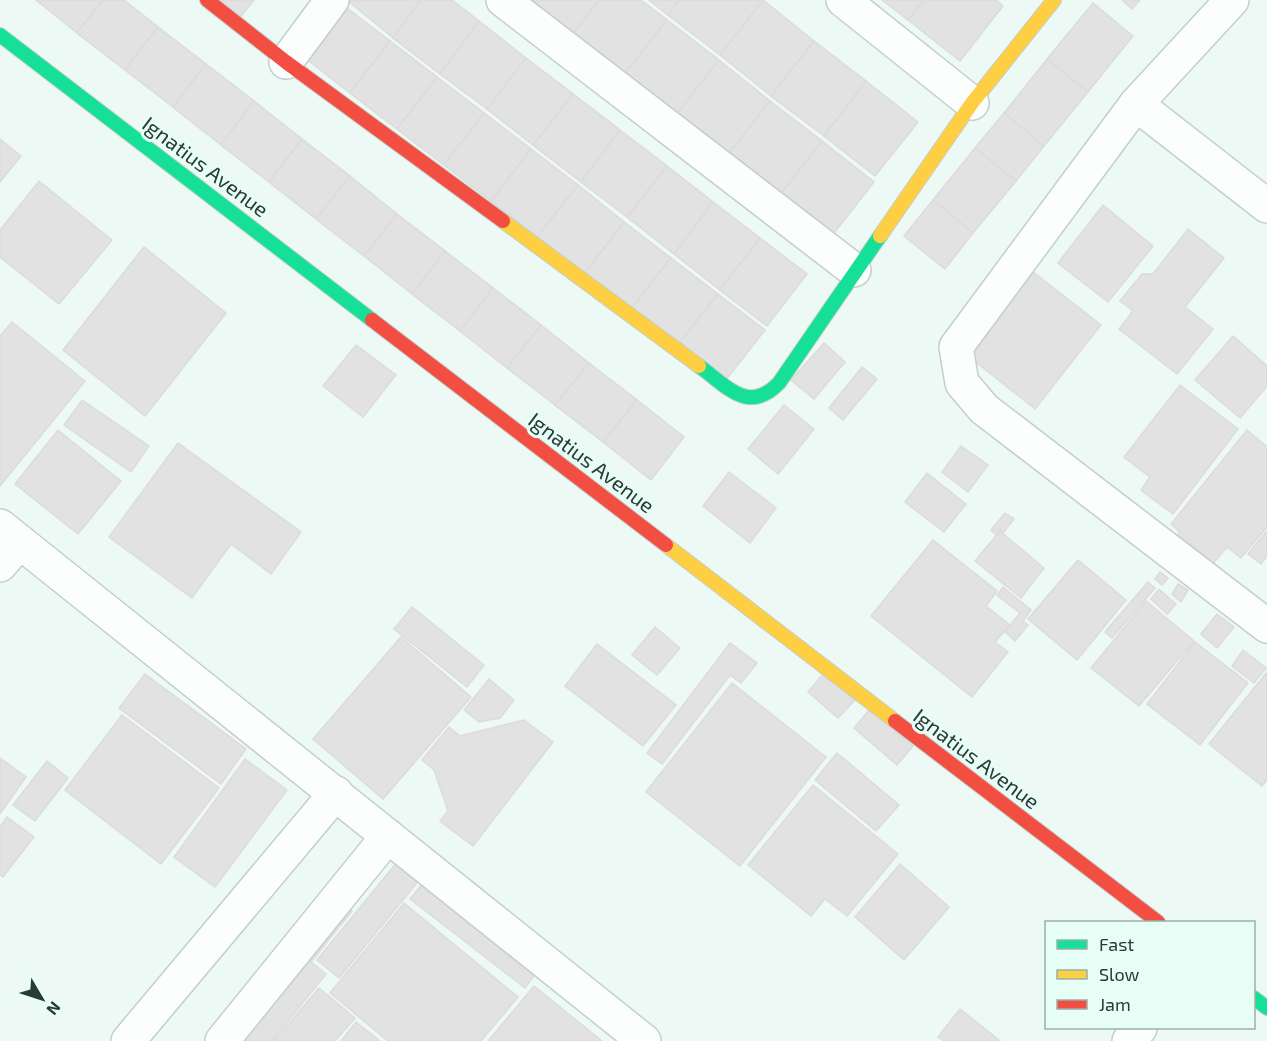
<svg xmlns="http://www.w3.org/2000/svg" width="1267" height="1041" font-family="'Exo 2',sans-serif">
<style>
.building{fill:#e2e2e2;stroke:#dddbdc;stroke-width:1.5}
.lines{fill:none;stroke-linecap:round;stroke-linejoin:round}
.street-casing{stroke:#c2cfcb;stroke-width:36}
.fast-casing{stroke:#c2cfcb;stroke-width:16}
.slow-casing{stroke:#c2cfcb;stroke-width:16}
.jam-casing{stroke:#c2cfcb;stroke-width:16}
.street{stroke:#fcfefe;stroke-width:33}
.fast{stroke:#16e098;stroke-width:14}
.slow{stroke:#ffcf43;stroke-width:14}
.jam{stroke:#f24e42;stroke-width:14}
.labels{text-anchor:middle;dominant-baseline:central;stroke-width:6;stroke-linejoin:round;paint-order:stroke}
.street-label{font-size:21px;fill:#2a3a35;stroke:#e7fef6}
</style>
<rect width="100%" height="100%" fill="#ecf9f5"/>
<g class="building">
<path d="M 36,0 L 103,0 L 77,33 Z"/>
<path d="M 103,0 L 124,0 L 158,27 L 125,70 L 77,33 Z"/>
<path d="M 210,0 L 254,0 L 237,21 Z"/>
<path d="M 347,0 L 421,0 L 393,38 Z"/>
<path d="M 421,0 L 452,0 L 479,21 L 440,74 L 393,38 Z"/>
<path d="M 527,0 L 599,0 L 572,35 Z"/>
<path d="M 599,0 L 641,0 L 667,20 L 624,75 L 572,35 Z"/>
<path d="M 649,0 L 679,0 L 668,15 Z"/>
<path d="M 679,0 L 763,0 L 720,55 L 668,15 Z"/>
<path d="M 763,0 L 814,41 L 771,96 L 720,55 Z"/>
<path d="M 882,0 L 924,0 L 908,20 Z"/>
<path d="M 924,0 L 996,0 L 1003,6 L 960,61 L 908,20 Z"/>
<path d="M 1122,0 L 1140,0 L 1132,9 Z"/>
<path d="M 1093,3 L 1133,36 L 1088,92 L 1047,59 Z"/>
<path d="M 343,5 L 390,41 L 350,93 L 304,57 Z"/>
<path d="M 667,20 L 719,60 L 676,115 L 624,75 Z"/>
<path d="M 479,21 L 526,58 L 487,109 L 440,74 Z"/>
<path d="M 158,27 L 206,64 L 173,107 L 125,70 Z"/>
<path d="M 390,41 L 437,77 L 397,129 L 350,93 Z"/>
<path d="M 814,41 L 866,81 L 824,136 L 771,96 Z"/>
<path d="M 526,58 L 573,94 L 533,145 L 487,109 Z"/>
<path d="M 1047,59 L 1088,92 L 1044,146 L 1004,113 Z"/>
<path d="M 719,60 L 770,101 L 727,156 L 676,115 Z"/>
<path d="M 206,64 L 254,101 L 221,145 L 173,107 Z"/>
<path d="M 437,77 L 484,113 L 444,165 L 397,129 Z"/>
<path d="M 866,81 L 918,122 L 875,176 L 824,136 Z"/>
<path d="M 573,94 L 620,130 L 581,182 L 533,145 Z"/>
<path d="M 254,101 L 302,139 L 269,182 L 221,145 Z"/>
<path d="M 770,101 L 822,141 L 779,196 L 727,156 Z"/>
<path d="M 484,113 L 531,149 L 491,201 L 444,165 Z"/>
<path d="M 1004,113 L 1044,146 L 1016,181 L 975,148 Z"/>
<path d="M 620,130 L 667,166 L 627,217 L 581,182 Z"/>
<path d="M 0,139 L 21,156 L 0,182 Z"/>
<path d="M 302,139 L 350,176 L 316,219 L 269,182 Z"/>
<path d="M 822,141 L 874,182 L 831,237 L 779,196 Z"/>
<path d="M 975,148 L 1016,181 L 973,233 L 933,200 Z"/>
<path d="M 531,149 L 578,185 L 537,237 L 491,201 Z"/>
<path d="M 667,166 L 713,202 L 674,254 L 627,217 Z"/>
<path d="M 350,176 L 397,214 L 364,256 L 316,219 Z"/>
<path d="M 39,181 L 112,240 L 59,304 L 0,257 L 0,230 Z"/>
<path d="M 578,185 L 624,222 L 585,273 L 537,237 Z"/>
<path d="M 933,200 L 973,233 L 945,269 L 904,236 Z"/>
<path d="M 713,202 L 760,238 L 720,290 L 674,254 Z"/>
<path d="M 1103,205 L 1153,246 L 1108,302 L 1058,263 Z"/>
<path d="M 397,214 L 445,251 L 412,294 L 364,256 Z"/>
<path d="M 624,222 L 671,258 L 631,309 L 585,273 Z"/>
<path d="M 1188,229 L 1224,258 L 1185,307 L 1213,329 L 1177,374 L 1119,329 L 1133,311 L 1120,301 L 1142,274 L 1153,274 Z"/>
<path d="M 760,238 L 807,274 L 767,326 L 720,290 Z"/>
<path d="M 144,247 L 226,313 L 145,416 L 63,350 Z"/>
<path d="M 445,251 L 493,288 L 460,331 L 412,294 Z"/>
<path d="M 671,258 L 718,294 L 678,345 L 631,309 Z"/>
<path d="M 1033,272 L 1101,325 L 1035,409 L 967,355 Z"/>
<path d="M 493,288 L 541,325 L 507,368 L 460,331 Z"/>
<path d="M 718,294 L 765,330 L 725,381 L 678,345 Z"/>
<path d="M 12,322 L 85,381 L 0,486 L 0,336 Z"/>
<path d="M 541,325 L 589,363 L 555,405 L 507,368 Z"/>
<path d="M 1233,336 L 1267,366 L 1267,386 L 1240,418 L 1195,380 Z"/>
<path d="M 824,343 L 845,362 L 814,399 L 791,380 Z"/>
<path d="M 356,345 L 396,375 L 363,417 L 323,386 Z"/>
<path d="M 589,363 L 637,400 L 603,442 L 555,405 Z"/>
<path d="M 862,367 L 877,379 L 843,420 L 829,408 Z"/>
<path d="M 1180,385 L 1238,429 L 1173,514 L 1141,490 L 1150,477 L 1124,457 Z"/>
<path d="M 82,400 L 149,446 L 131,472 L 64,425 Z"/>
<path d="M 637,400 L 684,437 L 651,480 L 603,442 Z"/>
<path d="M 784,405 L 814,429 L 778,474 L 748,449 Z"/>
<path d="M 58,430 L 121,481 L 78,534 L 15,484 Z"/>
<path d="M 1247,430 L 1267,447 L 1267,527 L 1241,558 L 1227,547 L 1206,572 L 1171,543 L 1180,532 L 1171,524 Z"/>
<path d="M 178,443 L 301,532 L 271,574 L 231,544 L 192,598 L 109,537 Z"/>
<path d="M 961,446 L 988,465 L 968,492 L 942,472 Z"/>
<path d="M 729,472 L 776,508 L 750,543 L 703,506 Z"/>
<path d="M 927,473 L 966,504 L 944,532 L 905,502 Z"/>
<path d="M 1005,513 L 1014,519 L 1003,533 L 1000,530 L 996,535 L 991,530 Z"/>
<path d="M 1000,531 L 1044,568 L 1021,598 L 975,561 Z"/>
<path d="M 1267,531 L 1267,556 L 1261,564 L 1248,554 Z"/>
<path d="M 933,540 L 997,591 L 986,606 L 1010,625 L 995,642 L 1008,652 L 972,697 L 871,616 Z"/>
<path d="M 1078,560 L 1126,600 L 1077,660 L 1028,619 Z"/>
<path d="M 1160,572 L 1168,578 L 1162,585 L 1155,579 Z"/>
<path d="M 1148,582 L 1155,588 L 1112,638 L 1105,632 Z"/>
<path d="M 1178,584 L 1188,590 L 1181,602 L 1172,594 Z"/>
<path d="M 1003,587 L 1031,610 L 1023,621 L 1028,625 L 1015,641 L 1005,632 L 1020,613 L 997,595 Z"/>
<path d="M 1159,589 L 1176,604 L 1167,614 L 1151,599 Z"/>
<path d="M 1146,601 L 1194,641 L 1139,706 L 1091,668 Z"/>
<path d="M 412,607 L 484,665 L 467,687 L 394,629 Z"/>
<path d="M 1217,614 L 1234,627 L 1217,648 L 1201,634 Z"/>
<path d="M 655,627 L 680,648 L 657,675 L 632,655 Z"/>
<path d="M 401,637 L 471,697 L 383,799 L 313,739 Z"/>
<path d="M 1195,642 L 1248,683 L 1200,745 L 1147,704 Z"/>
<path d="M 730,643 L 757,663 L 741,683 L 730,675 L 662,764 L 647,753 Z"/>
<path d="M 597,644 L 676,705 L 643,746 L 565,686 Z"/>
<path d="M 1243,650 L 1266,668 L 1254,683 L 1232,666 Z"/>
<path d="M 1267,672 L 1267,780 L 1262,786 L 1209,744 Z"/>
<path d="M 824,673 L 855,700 L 838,718 L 808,692 Z"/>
<path d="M 145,674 L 246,749 L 221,784 L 119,708 Z"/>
<path d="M 489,679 L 514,700 L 500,718 L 479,722 L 464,710 Z"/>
<path d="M 732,683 L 826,757 L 740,866 L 646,792 Z"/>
<path d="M 870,709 L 913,746 L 897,765 L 854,728 Z"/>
<path d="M 122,715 L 219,788 L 161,864 L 65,790 Z"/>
<path d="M 524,720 L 553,742 L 473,846 L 440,821 L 448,811 L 434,770 L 422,760 L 449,727 L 460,736 Z"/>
<path d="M 837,753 L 899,805 L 876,831 L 815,780 Z"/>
<path d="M 0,758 L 26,777 L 0,814 Z"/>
<path d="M 245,759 L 287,790 L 215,887 L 174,857 Z"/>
<path d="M 47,761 L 68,778 L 35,821 L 13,805 Z"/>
<path d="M 813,785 L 898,854 L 847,916 L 825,899 L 811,916 L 748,865 Z"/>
<path d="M 7,817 L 34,837 L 3,877 L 0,875 L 0,827 Z"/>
<path d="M 398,861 L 420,879 L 339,978 L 317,960 Z"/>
<path d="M 900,864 L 949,907 L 904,960 L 855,917 Z"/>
<path d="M 423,883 L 537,972 L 525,988 L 410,899 Z"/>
<path d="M 341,902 L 352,911 L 311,962 L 326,974 L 272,1041 L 228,1041 Z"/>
<path d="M 404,903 L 518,997 L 481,1041 L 388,1041 L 330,993 Z"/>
<path d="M 534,986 L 602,1041 L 488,1041 Z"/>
<path d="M 319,988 L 355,1018 L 335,1041 L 274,1041 Z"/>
<path d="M 960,1009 L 1000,1041 L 944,1041 L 938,1037 Z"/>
<path d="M 356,1022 L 380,1041 L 341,1041 Z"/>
</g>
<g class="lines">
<g class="street-casing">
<g id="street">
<path d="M 503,0 L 854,270"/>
<path d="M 843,0 L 972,103"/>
<path d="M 1232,0 L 1136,104 L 956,347 L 962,383 L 984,409 L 1267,626"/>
<path d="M 286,62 L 332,0"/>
<path d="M 1136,104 L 1267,206"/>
<path d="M 0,526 L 644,1041"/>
<path d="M 0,565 L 20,542"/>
<path d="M 128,1041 L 336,793"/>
<path d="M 222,1041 L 388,836"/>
<path d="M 1129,1041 L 1140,1028"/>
</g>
</g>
<g class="fast-casing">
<g id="fast">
<path d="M 0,35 L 372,320"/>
<path d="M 699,366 C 727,386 748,415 779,383 L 880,236"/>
<path d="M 1254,998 L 1267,1008"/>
</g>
</g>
<g class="slow-casing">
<g id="slow">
<path d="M 503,221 L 699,366"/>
<path d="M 880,236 L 972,103 L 1054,0"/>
<path d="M 666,545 L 895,721"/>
</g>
</g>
<g class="jam-casing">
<g id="jam">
<path d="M 207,0 L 286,62 L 503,221"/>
<path d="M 372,320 L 666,545"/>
<path d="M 895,721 L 1158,922"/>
</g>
</g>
<use href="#street" class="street"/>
<use href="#fast" class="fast"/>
<use href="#slow" class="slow"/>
<use href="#jam" class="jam"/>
</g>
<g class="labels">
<g class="street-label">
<text transform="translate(206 166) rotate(37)">Ignatius Avenue</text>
<text transform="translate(592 462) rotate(37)">Ignatius Avenue</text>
<text transform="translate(977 758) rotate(37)">Ignatius Avenue</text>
</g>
</g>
<rect x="1045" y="921" width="210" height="108" fill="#e7fef6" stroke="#9bb0a9" stroke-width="1.5"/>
<rect x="1057" y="940" width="30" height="9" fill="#16e098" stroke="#9bb0a9" stroke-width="1.5"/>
<text x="1099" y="951" font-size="18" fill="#2a3a35">Fast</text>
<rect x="1057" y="970" width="30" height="9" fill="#ffcf43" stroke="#9bb0a9" stroke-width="1.5"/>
<text x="1099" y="981" font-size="18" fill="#2a3a35">Slow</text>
<rect x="1057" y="1000" width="30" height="9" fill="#f24e42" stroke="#9bb0a9" stroke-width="1.5"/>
<text x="1099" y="1011" font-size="18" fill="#2a3a35">Jam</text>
<g transform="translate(42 999) rotate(129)" stroke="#e7fef6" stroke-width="4.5" paint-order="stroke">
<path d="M0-4.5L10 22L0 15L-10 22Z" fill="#2a3a35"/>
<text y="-9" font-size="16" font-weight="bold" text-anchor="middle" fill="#2a3a35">N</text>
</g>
</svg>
